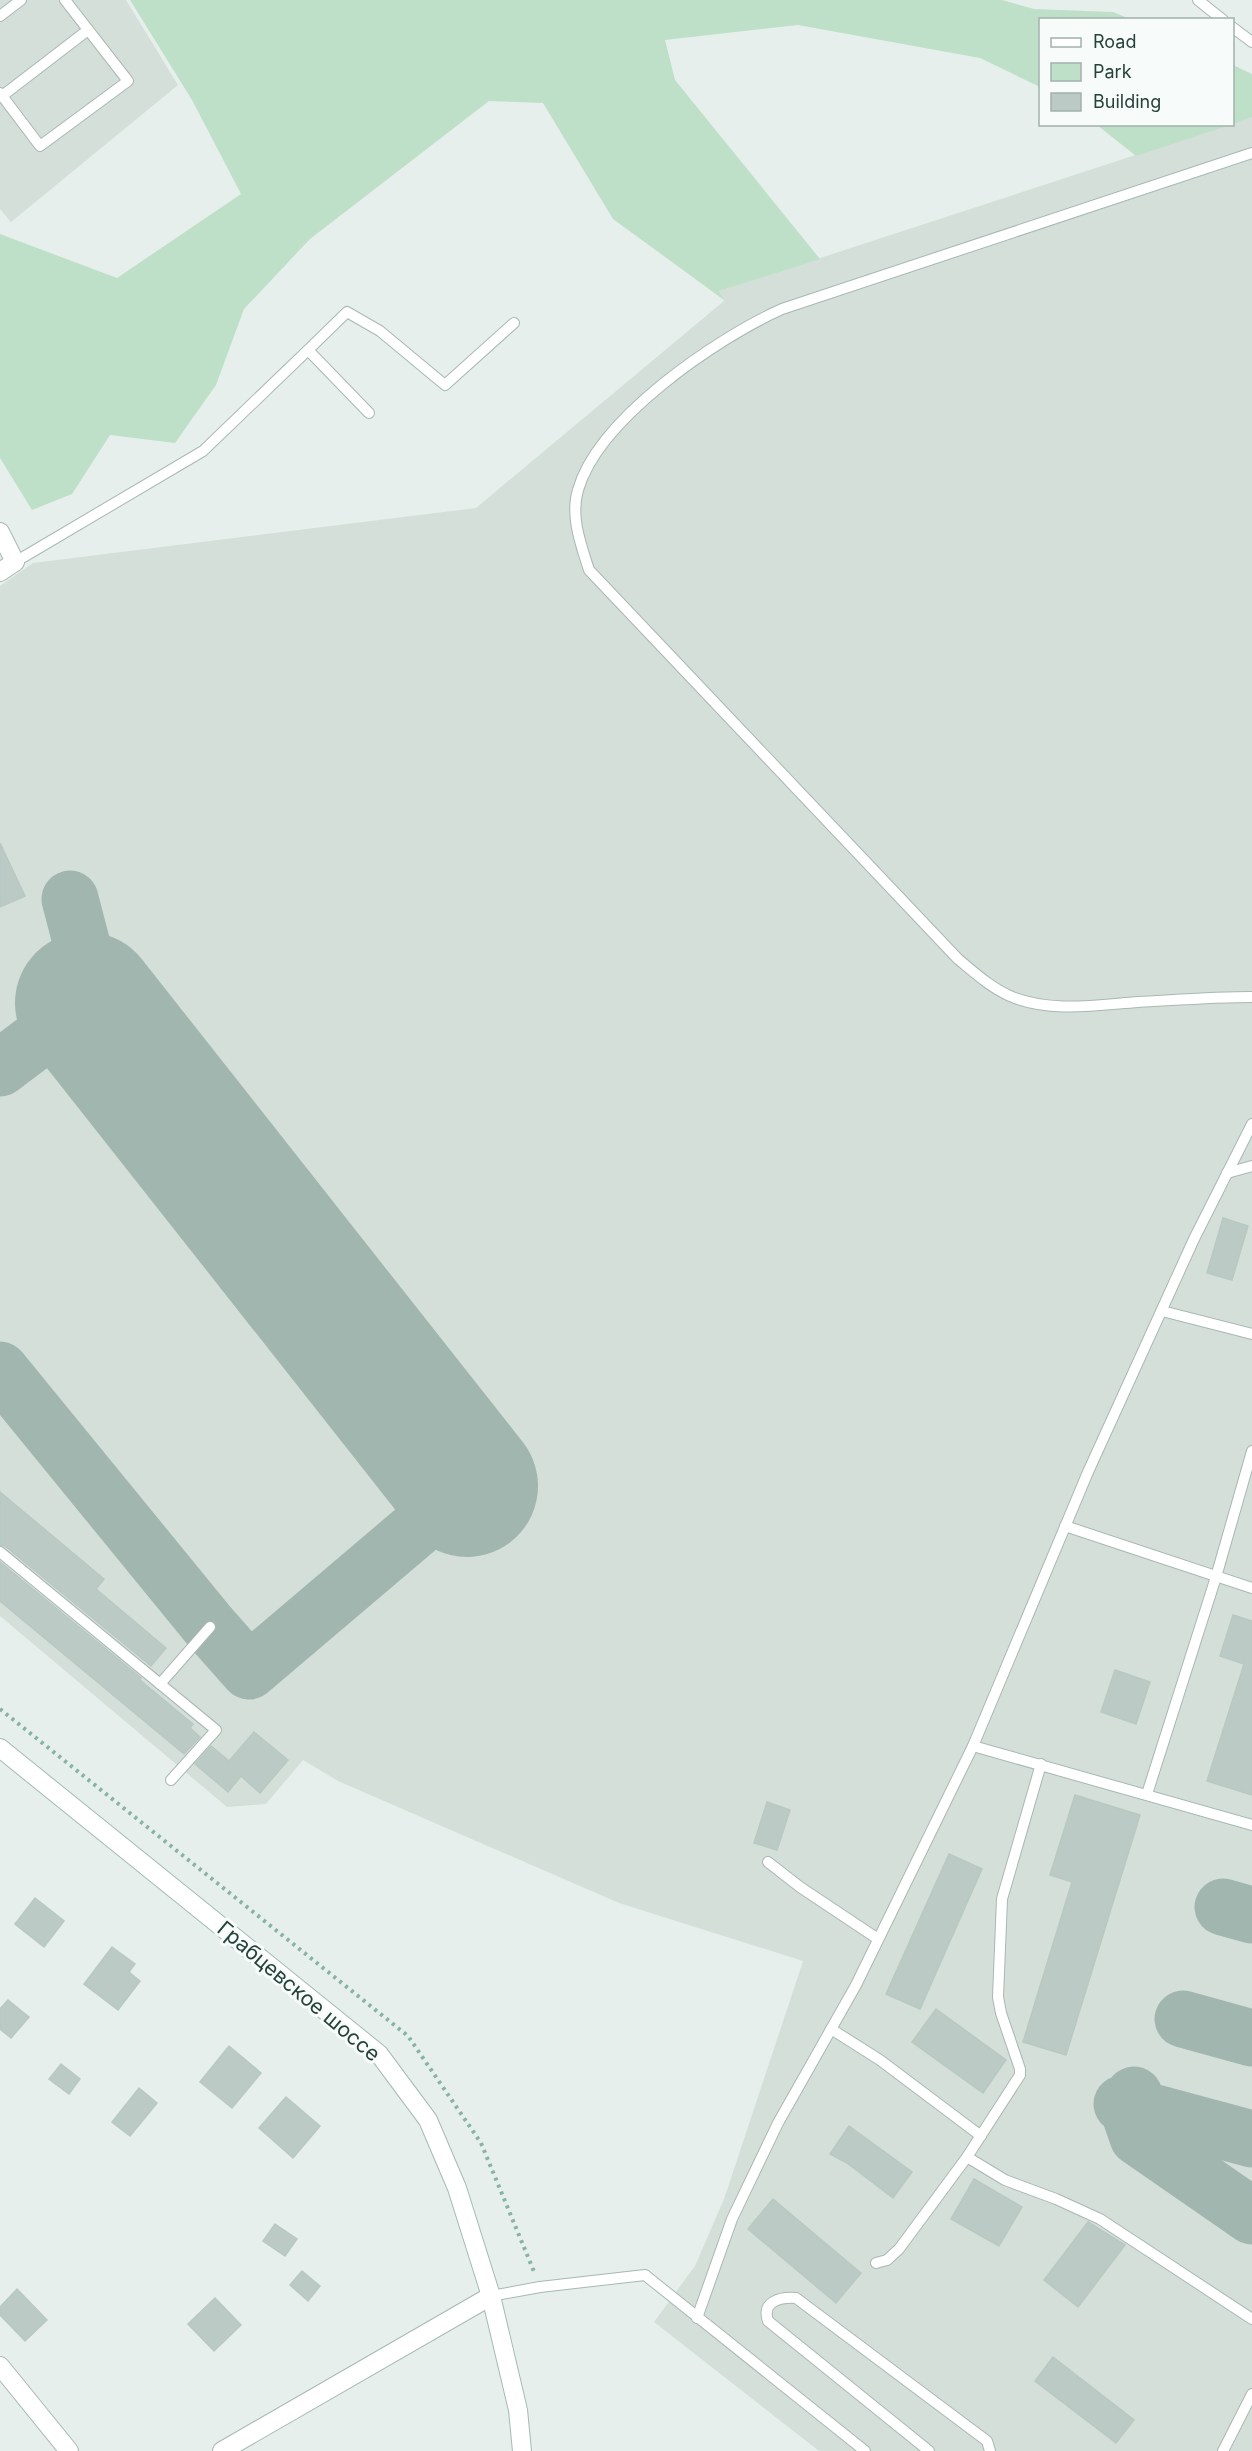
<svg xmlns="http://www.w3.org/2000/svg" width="1252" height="2451" font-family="Inter,sans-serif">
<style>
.built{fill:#d4dfda}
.green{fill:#bfe0c8}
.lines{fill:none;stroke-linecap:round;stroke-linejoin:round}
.taxiway{stroke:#a2b6b0;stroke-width:57}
.runway{stroke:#a2b6b0;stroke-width:142}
.building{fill:#bbcac4;stroke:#b8c9c2;stroke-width:1.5}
.lane-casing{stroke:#a8b8b2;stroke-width:12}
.street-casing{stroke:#a8b8b2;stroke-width:20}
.secondary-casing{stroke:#a4bbb3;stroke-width:20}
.path{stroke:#86b3a5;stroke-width:4;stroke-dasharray:3 4.5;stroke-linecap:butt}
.lane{stroke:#fff;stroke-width:10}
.street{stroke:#fff;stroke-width:18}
.secondary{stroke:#fff;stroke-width:18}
.labels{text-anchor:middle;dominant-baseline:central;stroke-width:6;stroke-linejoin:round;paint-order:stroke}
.street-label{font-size:21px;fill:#24423a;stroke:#f7fbf9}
</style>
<rect width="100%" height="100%" fill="#e6efeb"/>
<g class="built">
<path d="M 0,0 L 126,0 L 178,85 L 11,222 L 0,209 Z"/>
<path d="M 1252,117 L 1252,2451 L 819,2451 L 654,2322 L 695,2266 L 724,2199 L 803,1961 L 619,1903 L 338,1781 L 303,1760 L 266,1804 L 227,1807 L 0,1616 L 0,586 L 33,563 L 476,508 L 724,301 L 719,291 Z"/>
</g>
<g class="green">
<path d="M 130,0 L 1002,0 L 1034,9 L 1113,12 L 1130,19 L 1040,20 L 1040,87 L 980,58 L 798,25 L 665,40 L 675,80 L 820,259 L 719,291 L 724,300 L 613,219 L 543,103 L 489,101 L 310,239 L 244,309 L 216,385 L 175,443 L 110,435 L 72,494 L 32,510 L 0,458 L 0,234 L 117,278 L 241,194 L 192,100 Z"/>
<path d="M 1233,65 L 1252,74 L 1252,117 L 1233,124 Z"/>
<path d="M 1097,125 L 1230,125 L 1136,156 Z"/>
</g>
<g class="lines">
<g class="taxiway">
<path d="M 0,1068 L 86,1003 L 89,972 L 70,899"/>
<path d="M 0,1370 L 210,1627 L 249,1671 L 467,1486"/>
<path d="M 1223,1907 L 1252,1915"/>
<path d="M 1183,2019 L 1252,2038"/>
<path d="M 1134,2095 L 1131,2117 L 1138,2137 L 1252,2216"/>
<path d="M 1122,2104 L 1252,2139"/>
</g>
<path class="runway" d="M 86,1003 L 467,1486"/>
</g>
<g class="building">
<path d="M 0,843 L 25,896 L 0,907 Z"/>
<path d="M 1223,1218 L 1248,1226 L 1232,1280 L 1207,1273 Z"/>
<path d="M 0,1492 L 104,1579 L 96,1589 L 166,1648 L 151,1666 L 5,1546 L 0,1545 Z"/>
<path d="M 0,1562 L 141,1678 L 140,1680 L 193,1724 L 190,1728 L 200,1737 L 184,1754 L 0,1601 Z"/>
<path d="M 1233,1615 L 1252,1621 L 1252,1795 L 1207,1781 L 1244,1664 L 1220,1656 Z"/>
<path d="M 1115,1670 L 1150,1682 L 1136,1724 L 1101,1712 Z"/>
<path d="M 254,1732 L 288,1760 L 260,1793 L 241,1776 L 228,1792 L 195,1764 L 211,1746 L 229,1761 Z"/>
<path d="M 1075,1795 L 1140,1815 L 1066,2055 L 1023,2042 L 1072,1882 L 1050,1875 Z"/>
<path d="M 767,1802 L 790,1810 L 777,1850 L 754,1843 Z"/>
<path d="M 949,1854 L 982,1869 L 920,2009 L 886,1994 Z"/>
<path d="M 35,1898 L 64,1921 L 44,1947 L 15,1924 Z"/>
<path d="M 112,1947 L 135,1964 L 129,1972 L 140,1981 L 118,2010 L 84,1984 Z"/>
<path d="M 8,2000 L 29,2017 L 11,2038 L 0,2029 L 0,2009 Z"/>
<path d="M 936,2009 L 1006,2060 L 983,2093 L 912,2042 Z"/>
<path d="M 229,2046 L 261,2073 L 232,2108 L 200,2082 Z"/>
<path d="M 61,2064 L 80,2079 L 69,2094 L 49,2079 Z"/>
<path d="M 139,2088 L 157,2103 L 130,2136 L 112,2122 Z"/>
<path d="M 286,2097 L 320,2126 L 293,2158 L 259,2128 Z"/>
<path d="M 849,2126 L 912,2172 L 893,2198 L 847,2163 L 830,2154 Z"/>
<path d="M 974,2179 L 1022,2207 L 999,2246 L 951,2219 Z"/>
<path d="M 773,2199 L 861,2273 L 836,2303 L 748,2229 Z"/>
<path d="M 1088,2222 L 1125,2245 L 1078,2307 L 1044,2280 Z"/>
<path d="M 275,2224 L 297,2239 L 285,2256 L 263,2241 Z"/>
<path d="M 302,2271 L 320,2286 L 308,2301 L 290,2285 Z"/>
<path d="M 17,2289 L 47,2320 L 25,2341 L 0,2315 L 0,2307 Z"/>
<path d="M 215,2298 L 241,2325 L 214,2351 L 188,2324 Z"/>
<path d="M 1053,2357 L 1134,2420 L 1116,2443 L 1035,2381 Z"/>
</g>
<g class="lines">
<g class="lane-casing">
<g id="lane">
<path d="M 1198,0 L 1223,20"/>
<path d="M 0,16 L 21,0"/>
<path d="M 1232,27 L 1252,42"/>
<path d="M 0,93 L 40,146 L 128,81 L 65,0"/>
<path d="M 2,96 L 88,30"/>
<path d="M 1252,153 L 782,309 C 717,338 598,419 578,490 C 570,516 581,545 589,570 L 958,959 C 975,973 990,987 1010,996 C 1049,1013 1097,1005 1138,1002 C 1176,1000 1214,997 1252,997"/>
<path d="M 308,350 L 347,312 L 380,331 L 445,385 L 514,323"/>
<path d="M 15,562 L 203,451 L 308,350 L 369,413"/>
<path d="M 1227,1173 L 1252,1166"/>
<path d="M 1162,1311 L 1252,1334"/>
<path d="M 1065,1526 L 1252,1588"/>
<path d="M 0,1552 L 216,1730 L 171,1780"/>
<path d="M 160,1684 L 210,1627"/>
<path d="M 973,1746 L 1252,1825"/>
<path d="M 1147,1794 L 1216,1577 L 1252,1451"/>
<path d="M 768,1862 L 800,1887 L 878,1939"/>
<path d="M 831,2029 L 880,2060 L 981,2136"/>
<path d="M 967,2157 L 1005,2180 L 1056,2199 L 1100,2219 L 1252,2319"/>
<path d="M 876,2263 L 887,2260 L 899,2249 L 967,2157 L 1020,2075 L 1020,2069 L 1001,2013 L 998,1997 L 1002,1899 L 1041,1764"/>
<path d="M 491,2296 L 540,2287 L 645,2275 L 865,2451"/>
<path d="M 697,2318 L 732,2219 L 778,2123 L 856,1985 L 973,1746 L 1088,1472 L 1194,1239 L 1252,1124"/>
<path d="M 929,2451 L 768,2321 C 761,2301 781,2297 796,2298 L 987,2441 L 990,2451"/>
<path d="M 1223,2451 L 1252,2394"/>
</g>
</g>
<g class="street-casing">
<g id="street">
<path d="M 0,532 L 15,562 L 0,572"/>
<path d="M 0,2366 L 69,2451"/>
<path d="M 222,2451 L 491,2296"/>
</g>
</g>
<g class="secondary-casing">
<path id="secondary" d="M 0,1748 L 379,2054 L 428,2120 L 457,2188 L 491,2296 L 518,2410 L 522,2451"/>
</g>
<path class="path" d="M 0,1709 L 408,2036 L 481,2143 L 535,2274"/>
<use href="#lane" class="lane"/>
<use href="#street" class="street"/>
<use href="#secondary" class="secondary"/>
</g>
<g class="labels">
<g class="street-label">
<text transform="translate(299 1991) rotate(40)">Грабцевское шоссе</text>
</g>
</g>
<rect x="1039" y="18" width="195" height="108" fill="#f7fbf9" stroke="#a3b1ad" stroke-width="1.5"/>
<rect x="1051" y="38" width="30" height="9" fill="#ffffff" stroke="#a3b1ad" stroke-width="1.5"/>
<text x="1093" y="48" font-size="18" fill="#24423a">Road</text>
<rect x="1051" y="63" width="30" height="18" fill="#bfe0c8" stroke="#a3b1ad" stroke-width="1.5"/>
<text x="1093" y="78" font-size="18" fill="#24423a">Park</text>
<rect x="1051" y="93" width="30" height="18" fill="#bbcac4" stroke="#a3b1ad" stroke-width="1.5"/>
<text x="1093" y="108" font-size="18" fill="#24423a">Building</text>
</svg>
